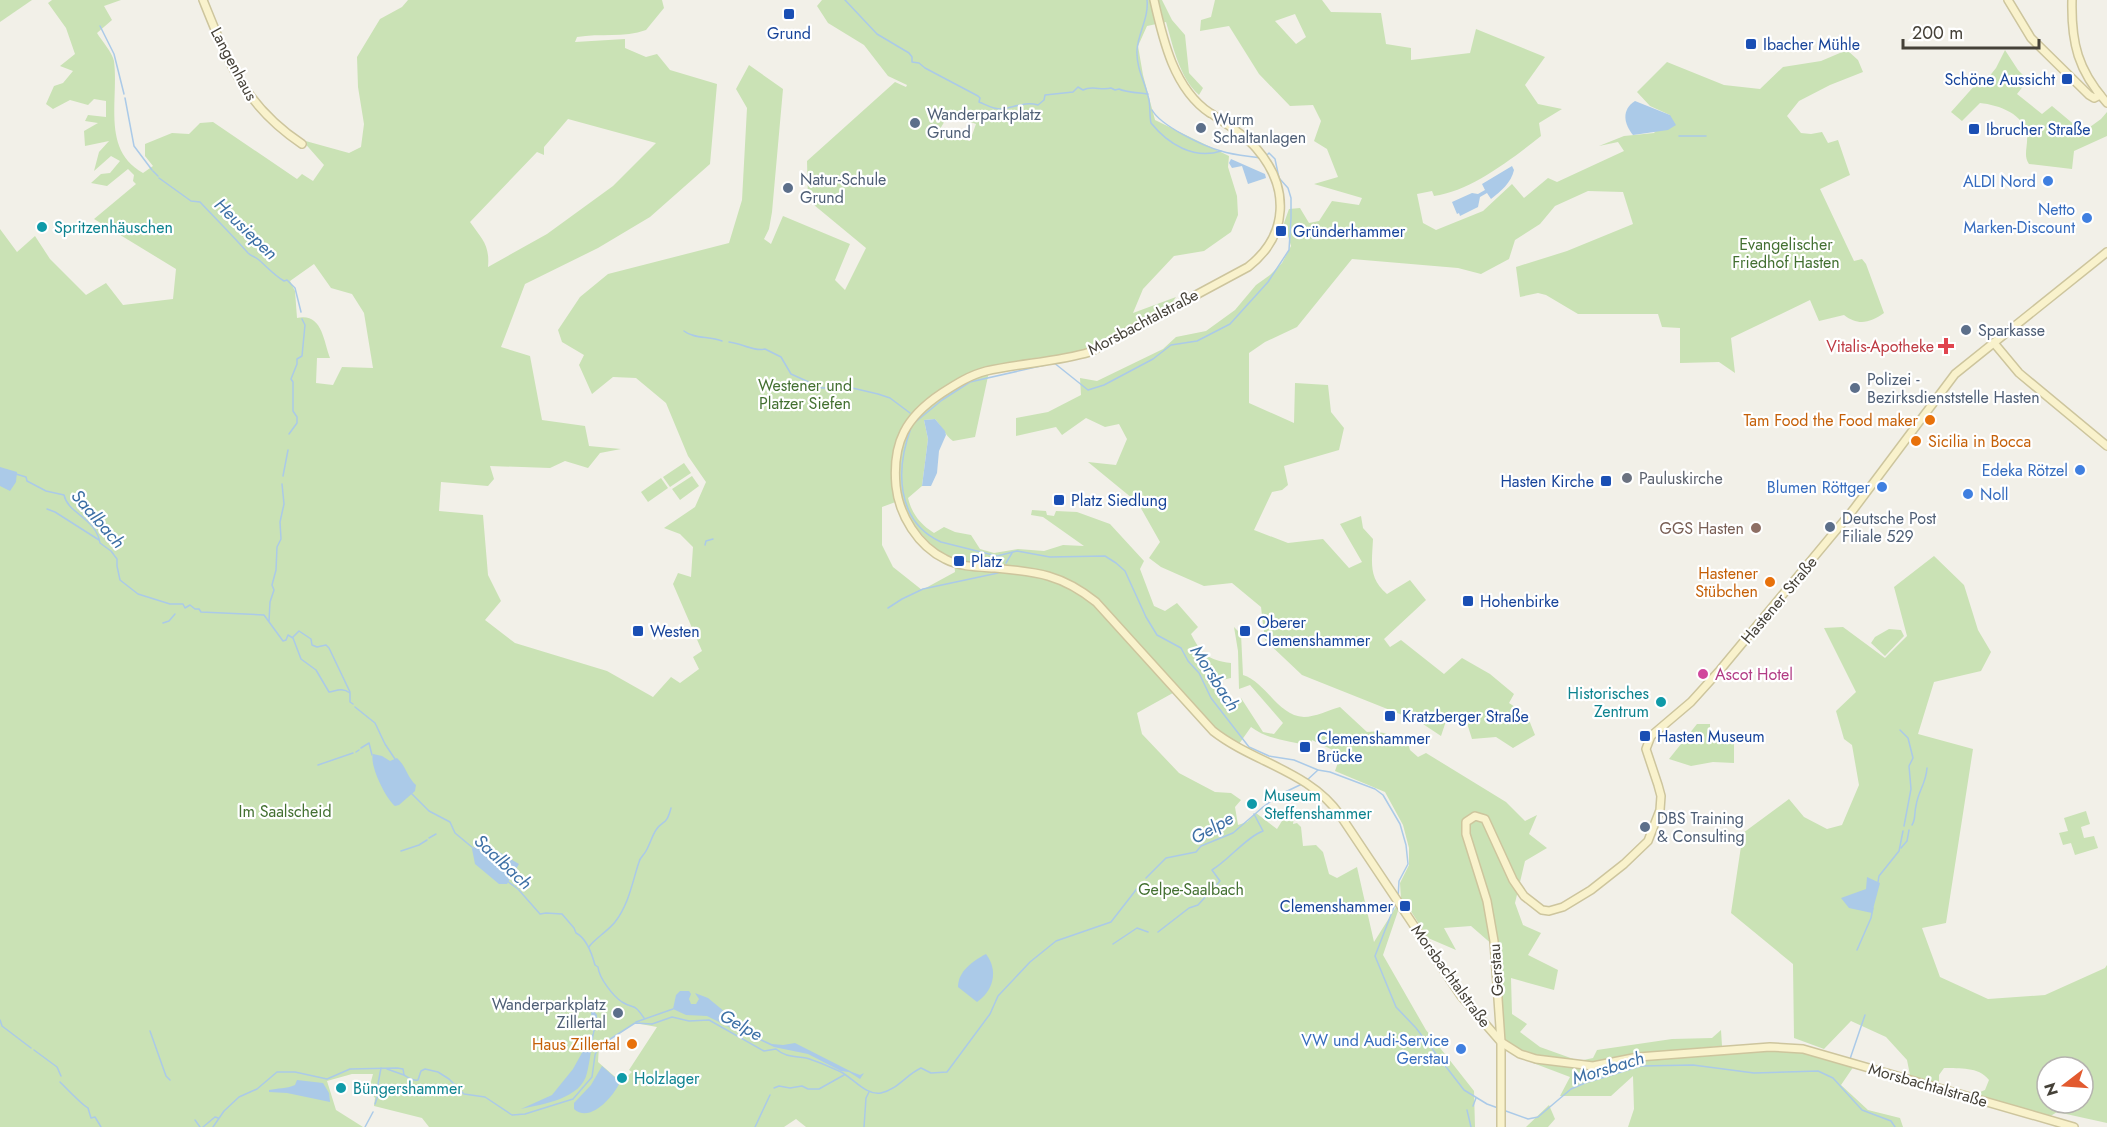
<svg xmlns="http://www.w3.org/2000/svg" width="2107" height="1127" font-family="Jost,sans-serif">
<style>
.green{fill:#cae2b5;fill-rule:evenodd}
.water{fill:#abcae8}
.lines{fill:none;stroke-linecap:round;stroke-linejoin:round}
.stream{stroke:#abcae8;stroke-width:1.5}
.secondary-casing{stroke:#cdc59d;stroke-width:10}
.secondary{stroke:#f9f2cc;stroke-width:7}
.transit-dot{fill:#1a4fb4;stroke:#fff;stroke-width:2}
.service-dot{fill:#5c6f8a;stroke:#fff;stroke-width:2}
.shop-dot{fill:#3f7fe0;stroke:#fff;stroke-width:2}
.culture-dot{fill:#0f9aa8;stroke:#fff;stroke-width:2}
.health-dot{fill:#e0444e;stroke:#fff;stroke-width:2}
.food-dot{fill:#e8710a;stroke:#fff;stroke-width:2}
.worship-dot{fill:#6b7280;stroke:#fff;stroke-width:2}
.education-dot{fill:#8d6e63;stroke:#fff;stroke-width:2}
.hotel-dot{fill:#d1479c;stroke:#fff;stroke-width:2}
.labels{text-anchor:middle;dominant-baseline:central;stroke-width:4.5;stroke-linejoin:round;paint-order:stroke}
.transit-label{font-size:16px;fill:#164399;stroke:#fff;text-anchor:start}
.street-label{font-size:16px;fill:#454138;stroke:#fff}
.service-label{font-size:16px;fill:#4e5e75;stroke:#fff;text-anchor:start}
.shop-label{font-size:16px;fill:#366cbe;stroke:#fff;text-anchor:end}
.culture-label{font-size:16px;fill:#0d838f;stroke:#fff;text-anchor:start}
.park-label{font-size:16px;fill:#437031;stroke:#fff}
.health-label{font-size:16px;fill:#be3a42;stroke:#fff;text-anchor:end}
.food-label{font-size:16px;fill:#c56008;stroke:#fff;text-anchor:end}
.worship-label{font-size:16px;fill:#5b616d;stroke:#fff;text-anchor:start}
.education-label{font-size:16px;fill:#785e54;stroke:#fff;text-anchor:end}
.hotel-label{font-size:16px;fill:#b23c85;stroke:#fff;text-anchor:start}
.water-label{font-size:18px;font-style:italic;fill:#3c6fa5;stroke:#fff}
</style>
<rect width="100%" height="100%" fill="#f2f0e8"/>
<g class="green">
<path d="M 0,0 L 32,0 L 0,22 Z"/>
<path d="M 52,0 L 121,0 L 104,6 L 112,20 L 97,33 C 102,41 112,52 114,61 C 119,100 101,150 143,173 L 153,166 L 145,156 L 145,144 L 172,133 L 189,134 L 200,123 L 213,122 L 297,179 L 302,174 L 313,181 L 324,165 L 302,140 L 349,153 L 361,147 L 364,124 L 358,87 L 357,57 L 380,19 L 402,7 L 408,0 L 662,0 L 664,8 L 646,30 C 624,38 600,33 577,37 L 575,42 L 625,39 L 625,48 L 646,57 L 657,54 L 670,70 L 717,84 L 710,164 L 650,217 L 598,248 L 525,284 L 501,347 L 530,356 L 542,420 L 585,426 L 589,446 L 621,449 L 600,453 L 588,468 L 565,461 L 550,468 L 490,466 L 494,479 L 488,486 L 441,482 L 439,511 L 483,515 L 488,575 L 501,601 L 485,620 L 515,643 L 607,671 L 653,697 L 671,677 L 680,683 L 699,669 L 693,657 L 702,651 L 673,584 L 678,573 L 691,577 L 693,547 L 680,534 L 664,528 L 695,507 L 706,482 L 688,456 L 666,403 L 636,378 L 613,377 L 592,394 L 579,365 L 584,355 L 562,342 L 558,330 L 580,297 L 608,274 L 729,243 L 742,200 L 747,108 L 736,89 L 749,65 L 783,89 L 772,212 L 769,229 L 764,239 L 771,244 L 783,216 L 850,244 L 835,280 L 845,290 L 866,248 L 808,200 L 807,161 L 895,82 L 906,87 L 907,85 L 888,76 L 864,45 L 828,23 L 817,6 L 822,0 L 1162,0 L 1172,20 L 1185,35 L 1189,73 L 1203,88 L 1199,95 C 1179,77 1173,46 1166,22 L 1147,26 L 1138,46 L 1143,75 L 1155,120 L 1229,156 L 1228,167 L 1237,196 L 1238,215 L 1231,232 L 1204,251 L 1174,256 L 1143,289 L 1133,313 L 1176,297 L 1169,307 L 1088,350 L 1072,354 L 1035,358 L 990,367 L 975,437 L 953,441 C 945,435 942,427 935,419 L 924,420 L 928,439 L 922,486 L 908,498 C 912,514 920,524 934,533 L 944,527 L 955,532 L 971,535 L 980,549 L 994,553 L 1018,549 L 1044,551 L 1063,545 L 1084,546 L 1043,517 L 1031,515 L 1032,510 L 1046,511 L 1047,515 L 1054,516 L 1056,511 L 1077,512 L 1110,524 L 1144,561 L 1140,569 L 1154,606 L 1165,611 L 1177,603 L 1198,627 L 1191,634 C 1201,654 1208,660 1231,663 L 1231,678 L 1217,681 L 1218,689 L 1223,688 L 1227,710 L 1234,710 L 1241,698 L 1263,732 L 1274,734 L 1283,723 L 1250,685 L 1239,689 L 1238,651 L 1234,627 L 1241,634 L 1243,675 C 1266,682 1278,716 1304,717 C 1315,717 1329,710 1340,707 L 1367,732 C 1385,729 1389,739 1406,737 L 1410,750 L 1418,757 L 1426,753 L 1506,802 L 1525,821 L 1537,815 L 1529,834 L 1547,848 L 1525,861 L 1515,903 L 1523,925 L 1541,933 L 1528,955 L 1558,970 L 1554,990 L 1511,978 L 1512,1014 L 1527,1024 L 1520,1032 L 1540,1047 L 1579,1061 L 1593,1058 L 1597,1050 L 1672,1039 L 1712,1038 L 1721,1030 L 1722,1046 L 1633,1054 L 1603,1062 L 1574,1062 L 1543,1058 L 1520,1052 L 1503,1037 L 1494,946 L 1471,926 L 1444,928 L 1456,950 L 1428,938 L 1407,905 L 1398,911 L 1383,955 L 1426,1030 L 1474,1091 L 1475,1127 L 806,1127 L 796,1119 L 784,1127 L 429,1127 L 422,1118 L 374,1106 L 375,1098 L 369,1089 L 373,1074 L 352,1074 L 327,1081 L 336,1110 L 363,1127 L 0,1127 L 0,229 L 17,252 L 35,236 L 50,259 L 86,295 L 106,283 L 123,305 L 173,299 L 176,269 L 94,219 L 136,184 L 133,181 L 134,175 L 128,169 L 107,186 L 91,183 L 101,174 L 110,173 L 120,161 L 111,156 L 94,171 L 99,152 L 109,141 L 85,146 L 84,131 L 98,123 L 85,121 L 88,115 L 106,117 L 106,101 L 94,99 L 88,105 L 70,100 L 53,109 L 46,104 L 54,86 L 63,83 L 73,71 L 60,66 L 75,54 L 66,28 L 48,3 ZM 949,114 L 976,124 L 970,141 L 951,136 L 940,129 ZM 568,119 L 656,143 L 613,186 L 547,234 L 488,267 C 490,245 482,239 470,222 L 537,152 L 544,155 L 544,147 ZM 314,264 L 331,288 L 352,294 L 364,313 L 373,368 L 342,367 L 333,385 L 316,383 L 317,358 L 330,358 C 323,339 322,313 297,318 L 295,291 L 290,281 ZM 901,500 C 911,524 930,549 954,560 L 955,572 L 922,590 L 893,567 L 882,545 L 882,507 ZM 1180,689 C 1198,710 1215,731 1239,744 L 1251,727 C 1268,740 1290,741 1310,746 L 1312,740 L 1341,754 L 1335,771 L 1385,792 L 1403,825 L 1409,848 L 1409,865 L 1400,883 L 1401,899 L 1374,942 L 1357,867 L 1337,878 L 1329,874 L 1323,852 L 1316,845 L 1303,846 L 1301,827 L 1297,823 L 1293,824 L 1294,817 L 1304,812 L 1290,808 L 1277,829 L 1256,813 L 1247,822 L 1238,825 L 1235,807 L 1241,800 L 1231,793 L 1215,792 L 1179,773 L 1142,734 L 1137,713 ZM 635,1023 L 657,1027 L 629,1070 L 632,1072 L 621,1082 L 598,1062 L 599,1046 Z"/>
<path d="M 1215,0 L 1322,0 L 1331,12 L 1381,13 L 1386,44 L 1411,48 L 1411,60 L 1470,53 L 1476,29 L 1545,57 L 1525,85 L 1538,104 L 1562,109 L 1539,123 L 1541,136 C 1512,159 1471,191 1434,196 L 1432,191 L 1417,194 L 1423,223 L 1436,230 L 1483,211 L 1512,184 L 1524,198 L 1548,178 L 1557,182 L 1624,151 L 1618,142 L 1599,146 L 1624,136 L 1654,133 L 1670,115 L 1650,106 L 1637,92 L 1667,62 L 1724,85 L 1760,89 L 1783,67 L 1821,61 L 1847,50 L 1858,60 L 1863,72 L 1830,85 L 1799,101 L 1787,116 L 1801,133 L 1811,134 L 1822,132 L 1828,143 L 1838,140 L 1850,175 L 1820,189 L 1854,261 L 1862,259 L 1866,264 L 1884,313 C 1870,323 1858,326 1844,315 L 1819,321 L 1810,300 L 1731,338 L 1735,373 L 1719,362 L 1680,363 L 1680,328 L 1662,327 L 1658,314 L 1578,314 L 1546,295 L 1538,293 L 1520,297 L 1516,267 L 1567,251 L 1633,224 L 1623,192 L 1588,191 L 1555,206 L 1540,224 L 1515,240 L 1509,259 L 1481,274 L 1458,268 L 1352,259 L 1297,327 L 1265,342 L 1249,353 L 1249,403 L 1294,423 L 1295,383 L 1328,385 L 1331,412 L 1344,428 L 1339,450 L 1284,466 L 1288,485 L 1282,490 L 1272,492 L 1254,530 L 1288,543 L 1323,539 L 1349,568 L 1362,562 L 1340,524 L 1361,516 L 1363,528 L 1373,539 C 1372,562 1368,578 1387,594 L 1410,580 L 1426,600 L 1384,639 L 1390,647 L 1401,640 L 1444,674 L 1462,658 L 1490,674 L 1514,694 L 1509,703 L 1527,715 L 1535,735 L 1513,748 L 1496,737 L 1472,739 L 1466,720 L 1447,718 L 1441,736 L 1420,722 L 1302,675 L 1265,640 L 1261,607 L 1232,583 L 1204,586 L 1161,567 L 1149,558 L 1160,542 L 1138,503 L 1088,462 L 1116,465 L 1127,439 L 1119,424 L 1105,427 L 1086,418 L 1062,435 L 1056,427 L 1016,436 L 1016,418 L 1048,412 L 1081,395 L 1080,378 L 1097,381 L 1163,349 L 1176,337 L 1206,331 L 1235,310 L 1256,285 L 1270,275 L 1282,263 L 1291,246 L 1284,223 L 1289,209 L 1300,208 L 1309,223 L 1319,221 L 1332,201 L 1359,205 L 1362,198 L 1314,184 L 1338,177 L 1327,149 L 1314,141 L 1321,121 L 1313,105 L 1290,106 L 1259,74 L 1229,26 L 1200,31 L 1201,20 L 1211,17 ZM 1295,14 L 1306,37 L 1296,44 L 1275,21 Z"/>
<path d="M 2005,50 L 2018,70 L 2028,80 L 2017,94 L 2042,114 L 2052,106 L 2083,132 L 2101,119 L 2107,112 L 2107,136 L 2074,151 L 2072,169 L 2029,164 C 2023,156 2028,146 2027,136 C 2025,114 1999,105 1980,103 L 1962,121 L 1951,112 L 1976,84 L 1988,78 L 1996,68 Z"/>
<path d="M 684,463 L 691,473 L 670,487 L 663,477 Z"/>
<path d="M 692,476 L 699,486 L 680,500 L 672,489 Z"/>
<path d="M 661,478 L 668,488 L 648,502 L 641,492 Z"/>
<path d="M 1934,556 L 1964,585 L 1978,630 L 1991,652 L 1981,671 L 1934,682 L 1918,734 L 1973,749 L 1946,923 L 1922,928 L 1940,977 L 1988,999 L 2045,995 L 2105,968 L 2107,965 L 2107,1123 L 2057,1112 L 2049,1117 L 1975,1094 L 1985,1090 L 1989,1080 C 1978,1066 1960,1069 1944,1068 L 1939,1075 L 1939,1085 L 1910,1075 L 1907,1060 L 1886,1037 L 1851,1021 L 1824,1049 L 1794,1038 L 1793,964 L 1731,913 L 1743,833 L 1789,799 L 1804,817 L 1827,829 L 1842,825 L 1859,785 L 1852,745 L 1844,739 L 1836,711 L 1856,692 L 1824,628 L 1843,627 L 1885,658 L 1907,636 L 1894,587 ZM 2047,1067 L 2083,1067 L 2083,1103 L 2047,1103 Z"/>
<path d="M 1889,629 L 1901,630 L 1904,636 L 1885,656 L 1871,643 L 1875,637 Z"/>
<path d="M 1697,724 L 1710,724 L 1710,739 L 1734,739 L 1734,763 L 1713,762 L 1691,766 L 1669,759 Z"/>
<path d="M 2086,811 L 2090,824 L 2081,827 L 2084,838 L 2094,836 L 2098,848 L 2075,855 L 2071,843 L 2063,845 L 2059,833 L 2068,831 L 2064,818 Z"/>
<path d="M 1779,1050 L 1801,1051 L 1854,1066 L 1841,1085 L 1868,1110 L 1900,1118 L 1903,1127 L 1628,1127 L 1634,1109 L 1633,1076 L 1611,1096 L 1560,1096 L 1570,1077 L 1533,1063 L 1536,1061 L 1591,1069 L 1632,1060 Z"/>
<path d="M 1549,1105 L 1555,1119 L 1548,1127 L 1526,1127 Z"/>
</g>
<g class="water">
<path d="M 1635,101 L 1670,115 L 1676,125 L 1668,130 L 1633,135 C 1624,124 1621,110 1635,101 Z"/>
<path d="M 1231,159 L 1265,174 L 1266,178 L 1248,184 L 1242,166 L 1232,168 L 1229,163 Z"/>
<path d="M 1512,166 L 1514,170 C 1511,183 1501,191 1491,199 L 1487,193 L 1480,197 L 1478,207 L 1460,216 L 1459,213 L 1457,214 L 1452,202 L 1472,193 L 1478,194 L 1485,190 L 1482,184 Z"/>
<path d="M 935,419 L 945,431 L 946,435 L 939,451 L 937,473 L 931,486 L 922,486 L 928,439 L 924,420 Z"/>
<path d="M 0,467 L 17,472 L 16,482 L 10,491 L 0,486 Z"/>
<path d="M 373,754 L 382,756 L 390,761 L 397,758 C 406,766 407,777 416,785 L 415,791 L 399,805 L 395,806 C 386,799 369,765 373,754 Z"/>
<path d="M 484,843 L 519,864 L 507,884 L 499,884 L 475,864 L 472,849 L 474,847 L 479,847 Z"/>
<path d="M 1867,877 L 1880,883 L 1872,913 L 1849,908 L 1841,898 L 1866,889 Z"/>
<path d="M 986,954 C 999,971 993,991 977,1002 L 958,987 C 958,971 973,961 986,954 Z"/>
<path d="M 680,991 L 689,991 L 691,994 L 689,999 L 691,1004 L 696,1004 L 699,999 L 695,993 L 708,998 L 725,1012 L 727,1022 L 732,1026 L 731,1028 L 707,1016 L 686,1015 L 673,1009 L 676,995 Z"/>
<path d="M 593,1010 L 597,1015 L 597,1022 C 592,1038 591,1057 587,1073 C 581,1099 543,1104 521,1109 L 552,1095 L 573,1069 L 593,1033 L 593,1026 L 591,1013 Z"/>
<path d="M 746,1032 L 772,1044 L 783,1045 L 795,1043 L 852,1072 L 860,1075 L 864,1073 L 860,1079 L 849,1072 L 841,1071 L 808,1054 L 774,1047 L 745,1033 Z"/>
<path d="M 602,1066 L 620,1082 C 614,1096 590,1124 574,1109 L 574,1103 L 591,1085 Z"/>
<path d="M 297,1080 L 323,1083 L 329,1093 L 330,1102 L 287,1093 L 269,1092 L 269,1090 C 278,1088 286,1089 295,1085 Z"/>
</g>
<g class="lines">
<g class="stream">
<path d="M 845,0 L 877,34 L 909,53 L 912,57 L 912,62 L 919,63 L 925,68 L 978,96 L 980,98 L 979,102 C 987,105 994,110 1003,109 C 1015,107 1026,101 1038,105 L 1044,100 L 1045,95 L 1073,92 L 1078,87 L 1083,90 C 1092,85 1102,91 1111,88 L 1115,90 L 1119,89 C 1124,92 1140,93 1148,94"/>
<path d="M 1147,0 C 1149,18 1138,33 1137,50 C 1136,67 1144,80 1148,96 C 1151,105 1149,114 1151,123 C 1168,144 1194,160 1221,151"/>
<path d="M 100,26 L 114,54 L 124,94"/>
<path d="M 125,98 L 134,146 L 152,170"/>
<path d="M 1152,110 C 1161,126 1203,146 1221,151 C 1233,155 1247,156 1260,158"/>
<path d="M 1679,136 L 1706,136"/>
<path d="M 153,171 L 158,176"/>
<path d="M 159,178 L 191,201 L 200,202 C 217,220 233,236 248,253 C 252,257 255,256 259,260 C 267,267 274,275 284,281 L 287,280 L 295,288 L 301,312"/>
<path d="M 684,331 C 694,339 709,336 722,341"/>
<path d="M 729,342 C 741,343 754,352 765,349 L 781,357 L 791,374 L 822,388 L 848,387 L 878,394 L 890,398 L 910,413"/>
<path d="M 1053,362 L 1088,390 L 1104,385 L 1153,359 L 1171,345 L 1197,341 L 1230,324 L 1268,282 L 1289,250 L 1291,218 L 1291,198 L 1288,188 L 1279,178 L 1275,159 L 1269,153 L 1267,155"/>
<path d="M 913,424 L 942,400 L 970,382 L 1045,365"/>
<path d="M 911,428 C 896,468 895,521 941,542 L 997,556 L 1017,551 L 1050,557 L 1105,556 L 1116,563 L 1125,571 L 1146,617 L 1157,635 L 1181,648 L 1188,661 L 1199,673 L 1211,698 L 1249,747 L 1269,756 L 1294,760 L 1318,770 L 1330,772 L 1375,789 L 1383,795 L 1400,824 L 1406,845 L 1408,864 L 1399,881 L 1398,898"/>
<path d="M 289,434 L 297,423 L 297,417 L 293,411 L 293,382 L 291,379 L 297,364 L 297,359 L 302,356 L 305,325 L 302,319"/>
<path d="M 16,474 L 26,477 L 27,481 L 46,491 L 64,495 C 68,514 96,518 100,543 L 111,551 L 117,559 L 117,566 L 120,580 L 138,594 L 170,604 L 183,604 L 185,608 L 190,605 L 195,609 L 199,609 L 201,612 L 264,615 L 283,641 L 286,640 L 288,635 L 293,638 L 301,659 L 316,670 L 329,692 C 336,691 342,687 350,693 L 350,702 L 353,704"/>
<path d="M 283,476 L 288,450"/>
<path d="M 47,509 L 55,512 L 99,540"/>
<path d="M 705,545 L 706,541 L 713,539"/>
<path d="M 1006,563 L 1012,553"/>
<path d="M 888,608 L 902,599 L 923,589 L 998,573"/>
<path d="M 269,621 L 270,602 L 274,590 L 272,585 L 276,570 L 277,547 L 281,539 L 280,522 L 284,504 L 282,484"/>
<path d="M 163,623 L 169,621 L 175,614"/>
<path d="M 293,637 L 299,631 L 311,639 L 312,645 L 317,647 L 326,645 L 329,648 L 350,692"/>
<path d="M 355,707 L 375,723 L 385,744 L 395,759"/>
<path d="M 1900,730 L 1908,738 L 1913,758 L 1909,766 L 1911,789 L 1904,826"/>
<path d="M 361,748 L 369,743 L 372,755"/>
<path d="M 356,752 L 359,750"/>
<path d="M 318,765 L 353,753"/>
<path d="M 1306,781 L 1318,770"/>
<path d="M 411,793 L 429,811 L 450,822 L 455,833 L 473,848"/>
<path d="M 1912,825 C 1916,819 1914,813 1916,806 C 1918,791 1926,784 1927,768"/>
<path d="M 429,838 L 436,834"/>
<path d="M 1901,848 L 1907,841 L 1909,830"/>
<path d="M 401,851 L 419,845 L 427,840"/>
<path d="M 1146,878 L 1166,858 L 1196,852 L 1201,846 L 1233,833 L 1263,807 L 1281,794 L 1302,784"/>
<path d="M 507,881 L 518,889 L 540,914 L 546,913 L 562,914 L 574,928 L 576,933 C 586,938 592,954 595,965 L 598,967 C 599,978 613,996 622,1002 C 635,1010 633,1002 644,1018"/>
<path d="M 1878,882 L 1879,876 L 1899,851 L 1903,831"/>
<path d="M 1396,902 L 1375,956 L 1396,1007 L 1416,1028 L 1464,1090 L 1487,1104 L 1498,1108"/>
<path d="M 1158,932 L 1189,908 L 1198,905 L 1220,881 L 1212,870 C 1230,859 1245,838 1263,831 L 1254,814"/>
<path d="M 1113,944 L 1137,928 L 1148,932"/>
<path d="M 589,947 C 592,941 608,931 615,922 C 629,904 632,883 639,862 C 640,857 644,855 646,851 C 650,844 652,836 656,830 C 663,819 666,827 671,808"/>
<path d="M 1857,950 L 1871,918 L 1873,908"/>
<path d="M 0,1020 L 2,1026 L 31,1048"/>
<path d="M 636,1022 L 673,1009"/>
<path d="M 150,1031 L 166,1076 L 170,1080"/>
<path d="M 34,1050 L 57,1067 L 61,1076"/>
<path d="M 1850,1059 L 1865,1015"/>
<path d="M 387,1069 L 404,1075"/>
<path d="M 60,1082 C 65,1087 83,1106 88,1108 L 91,1118 L 95,1117 L 101,1127"/>
<path d="M 774,1088 L 779,1086 L 790,1088 L 802,1086 L 808,1089 L 819,1089 L 844,1075"/>
<path d="M 375,1104 L 380,1089 L 378,1084 L 381,1068"/>
<path d="M 1473,1106 L 1476,1098"/>
<path d="M 1467,1110 L 1471,1127"/>
<path d="M 1503,1110 L 1528,1119 L 1538,1117 L 1571,1089 L 1585,1083 L 1641,1066 L 1693,1065 L 1754,1073 L 1818,1071 L 1833,1078 L 1862,1110 L 1891,1121 L 1895,1127"/>
<path d="M 195,1120 L 200,1127"/>
<path d="M 203,1127 L 215,1117 L 218,1118"/>
<path d="M 213,1127 L 224,1111 L 239,1097 L 257,1089 L 277,1072 L 295,1072 L 327,1079 L 350,1069 L 397,1068 L 403,1069 L 404,1075 C 409,1078 413,1081 418,1080 L 421,1071 L 425,1069 L 438,1072 L 449,1079 L 464,1094 L 485,1097 L 512,1115 L 525,1114 L 573,1099 L 592,1077 L 595,1055 L 598,1047 L 635,1023 L 652,1024 L 672,1017 L 689,1021 L 709,1020 L 764,1051 L 776,1049 C 785,1057 794,1056 806,1058 C 817,1061 830,1067 841,1072 C 853,1078 866,1096 881,1093 C 897,1090 907,1074 921,1068 L 931,1073 L 947,1072 L 990,1014 L 998,996 L 1030,962 L 1056,941 L 1111,922 L 1139,886"/>
<path d="M 365,1127 L 373,1112"/>
<path d="M 755,1127 L 770,1095"/>
<path d="M 864,1127 L 866,1098 L 869,1092"/>
</g>
<g class="secondary-casing">
<g id="secondary">
<path d="M 203,0 C 228,62 244,105 302,144"/>
<path d="M 1154,0 C 1163,40 1174,89 1210,113"/>
<path d="M 2008,0 L 2031,38 L 2089,95 L 2094,98 L 2100,95"/>
<path d="M 2072,0 C 2071,43 2078,71 2107,103"/>
<path d="M 1212,114 C 1227,125 1244,134 1256,148 C 1290,187 1289,235 1248,267 L 1090,352 C 1057,362 1020,363 986,371 C 970,375 956,384 942,393 C 906,417 892,442 896,486 C 899,515 918,546 945,559 C 960,567 978,567 994,568 C 1037,572 1061,574 1096,602 L 1213,731 C 1254,763 1309,771 1340,815 L 1461,996 L 1501,1042 L 1520,1054 L 1536,1059 L 1593,1066 L 1638,1057 L 1770,1047 L 1803,1049 L 2074,1127"/>
<path d="M 1994,343 L 2019,373 L 2107,446"/>
<path d="M 1501,1127 L 1501,1042 L 1494,941 L 1487,901 L 1466,834 L 1466,822 L 1475,816 L 1485,819 L 1513,880 L 1524,896 L 1542,910 L 1549,911 L 1563,907 L 1591,890 L 1624,864 L 1648,841 L 1660,810 L 1661,796 L 1658,785 L 1646,749 L 1651,736 L 1691,702 L 1720,670 L 1853,510 L 1955,374 L 2107,252"/>
</g>
</g>
<use href="#secondary" class="secondary"/>
</g>
<g class="transit-dot">
<rect x="783" y="8" width="12" height="12" rx="3"/>
<rect x="1745" y="38" width="12" height="12" rx="3"/>
<rect x="2061" y="73" width="12" height="12" rx="3"/>
<rect x="1968" y="123" width="12" height="12" rx="3"/>
<rect x="1275" y="225" width="12" height="12" rx="3"/>
<rect x="1600" y="475" width="12" height="12" rx="3"/>
<rect x="1053" y="494" width="12" height="12" rx="3"/>
<rect x="953" y="555" width="12" height="12" rx="3"/>
<rect x="1462" y="595" width="12" height="12" rx="3"/>
<rect x="632" y="625" width="12" height="12" rx="3"/>
<rect x="1239" y="625" width="12" height="12" rx="3"/>
<rect x="1384" y="710" width="12" height="12" rx="3"/>
<rect x="1639" y="730" width="12" height="12" rx="3"/>
<rect x="1299" y="741" width="12" height="12" rx="3"/>
<rect x="1399" y="900" width="12" height="12" rx="3"/>
</g>
<g class="service-dot">
<circle cx="915" cy="123" r="6"/>
<circle cx="1201" cy="128" r="6"/>
<circle cx="788" cy="188" r="6"/>
<circle cx="1966" cy="330" r="6"/>
<circle cx="1855" cy="388" r="6"/>
<circle cx="1830" cy="527" r="6"/>
<circle cx="1645" cy="827" r="6"/>
<circle cx="618" cy="1013" r="6"/>
</g>
<g class="shop-dot">
<circle cx="2048" cy="181" r="6"/>
<circle cx="2087" cy="218" r="6"/>
<circle cx="2080" cy="470" r="6"/>
<circle cx="1882" cy="487" r="6"/>
<circle cx="1968" cy="494" r="6"/>
<circle cx="1461" cy="1049" r="6"/>
</g>
<g class="culture-dot">
<circle cx="42" cy="227" r="6"/>
<circle cx="1661" cy="702" r="6"/>
<circle cx="1252" cy="804" r="6"/>
<circle cx="622" cy="1078" r="6"/>
<circle cx="341" cy="1088" r="6"/>
</g>
<path class="health-dot" d="M1943 337h6v6h6v6h-6v6h-6v-6h-6v-6h6z"/>
<g class="food-dot">
<circle cx="1930" cy="420" r="6"/>
<circle cx="1916" cy="441" r="6"/>
<circle cx="1770" cy="582" r="6"/>
<circle cx="632" cy="1044" r="6"/>
</g>
<circle class="worship-dot" cx="1627" cy="478" r="6"/>
<circle class="education-dot" cx="1756" cy="528" r="6"/>
<circle class="hotel-dot" cx="1703" cy="674" r="6"/>
<g class="labels">
<g class="transit-label">
<text x="789" y="33" text-anchor="middle">Grund</text>
<text x="1763" y="44">Ibacher Mühle</text>
<text x="2055" y="79" text-anchor="end">Schöne Aussicht</text>
<text x="1986" y="129">Ibrucher Straße</text>
<text x="1293" y="231">Gründerhammer</text>
<text x="1594" y="481" text-anchor="end">Hasten Kirche</text>
<text x="1071" y="500">Platz Siedlung</text>
<text x="971" y="561">Platz</text>
<text x="1480" y="601">Hohenbirke</text>
<text x="1257" y="622">Oberer<tspan x="1257" dy="18">Clemenshammer</tspan></text>
<text x="650" y="631">Westen</text>
<text x="1402" y="716">Kratzberger Straße</text>
<text x="1657" y="736">Hasten Museum</text>
<text x="1317" y="738">Clemenshammer<tspan x="1317" dy="18">Brücke</tspan></text>
<text x="1393" y="906" text-anchor="end">Clemenshammer</text>
</g>
<g class="street-label">
<text transform="translate(234 64) rotate(62)">Langenhaus</text>
<text transform="translate(1143 322) rotate(-28)">Morsbachtalstraße</text>
<text transform="translate(1779 600) rotate(-50)">Hastener Straße</text>
<text transform="translate(1496 970) rotate(-94)">Gerstau</text>
<text transform="translate(1451 976) rotate(54)">Morsbachtalstraße</text>
<text transform="translate(1928 1085) rotate(16)">Morsbachtalstraße</text>
</g>
<g class="service-label">
<text x="927" y="114">Wanderparkplatz<tspan x="927" dy="18">Grund</tspan></text>
<text x="1213" y="119">Wurm<tspan x="1213" dy="18">Schaltanlagen</tspan></text>
<text x="800" y="179">Natur-Schule<tspan x="800" dy="18">Grund</tspan></text>
<text x="1978" y="330">Sparkasse</text>
<text x="1867" y="379">Polizei -<tspan x="1867" dy="18">Bezirksdienststelle Hasten</tspan></text>
<text x="1842" y="518">Deutsche Post<tspan x="1842" dy="18">Filiale 529</tspan></text>
<text x="1657" y="818">DBS Training<tspan x="1657" dy="18">&amp; Consulting</tspan></text>
<text x="606" y="1004" text-anchor="end">Wanderparkplatz<tspan x="606" dy="18">Zillertal</tspan></text>
</g>
<g class="shop-label">
<text x="2036" y="181">ALDI Nord</text>
<text x="2075" y="209">Netto<tspan x="2075" dy="18">Marken-Discount</tspan></text>
<text x="2068" y="470">Edeka Rötzel</text>
<text x="1870" y="487">Blumen Röttger</text>
<text x="1980" y="494" text-anchor="start">Noll</text>
<text x="1449" y="1040">VW und Audi-Service<tspan x="1449" dy="18">Gerstau</tspan></text>
</g>
<g class="culture-label">
<text x="54" y="227">Spritzenhäuschen</text>
<text x="1649" y="693" text-anchor="end">Historisches<tspan x="1649" dy="18">Zentrum</tspan></text>
<text x="1264" y="795">Museum<tspan x="1264" dy="18">Steffenshammer</tspan></text>
<text x="634" y="1078">Holzlager</text>
<text x="353" y="1088">Büngershammer</text>
</g>
<g class="park-label">
<text x="1786" y="244">Evangelischer<tspan x="1786" dy="18">Friedhof Hasten</tspan></text>
<text x="805" y="385">Westener und<tspan x="805" dy="18">Platzer Siefen</tspan></text>
<text x="285" y="811">Im Saalscheid</text>
<text x="1191" y="889">Gelpe-Saalbach</text>
</g>
<g class="health-label">
<text x="1934" y="346">Vitalis-Apotheke</text>
</g>
<g class="food-label">
<text x="1918" y="420">Tam Food the Food maker</text>
<text x="1928" y="441" text-anchor="start">Sicilia in Bocca</text>
<text x="1758" y="573">Hastener<tspan x="1758" dy="18">Stübchen</tspan></text>
<text x="620" y="1044">Haus Zillertal</text>
</g>
<g class="worship-label">
<text x="1639" y="478">Pauluskirche</text>
</g>
<g class="education-label">
<text x="1744" y="528">GGS Hasten</text>
</g>
<g class="hotel-label">
<text x="1715" y="674">Ascot Hotel</text>
</g>
<g class="water-label">
<text transform="translate(246 229) rotate(44)">Heusiepen</text>
<text transform="translate(98 519) rotate(49)">Saalbach</text>
<text transform="translate(1215 678) rotate(57)">Morsbach</text>
<text transform="translate(1212 828) rotate(-30)">Gelpe</text>
<text transform="translate(503 862) rotate(43)">Saalbach</text>
<text transform="translate(741 1025) rotate(29)">Gelpe</text>
<text transform="translate(1608 1068) rotate(-17)">Morsbach</text>
</g>
</g>
<g transform="translate(2065 1085) rotate(253)"><circle r="28" fill="#ffffff" stroke="#b5b3af" stroke-width="1.5"/>
<path d="M0-4.5L10 22L0 15L-10 22Z" fill="#e25a2f"/>
<text y="-9" font-size="16" font-weight="bold" text-anchor="middle" fill="#454138">N</text>
</g>
<path d="M1903 39v9h136v-9" fill="none" stroke="#454138" stroke-width="3"/>
<text x="1912" y="39" font-size="18" fill="#454138" stroke="#ffffff" stroke-width="4.5" paint-order="stroke">200 m</text>
</svg>
